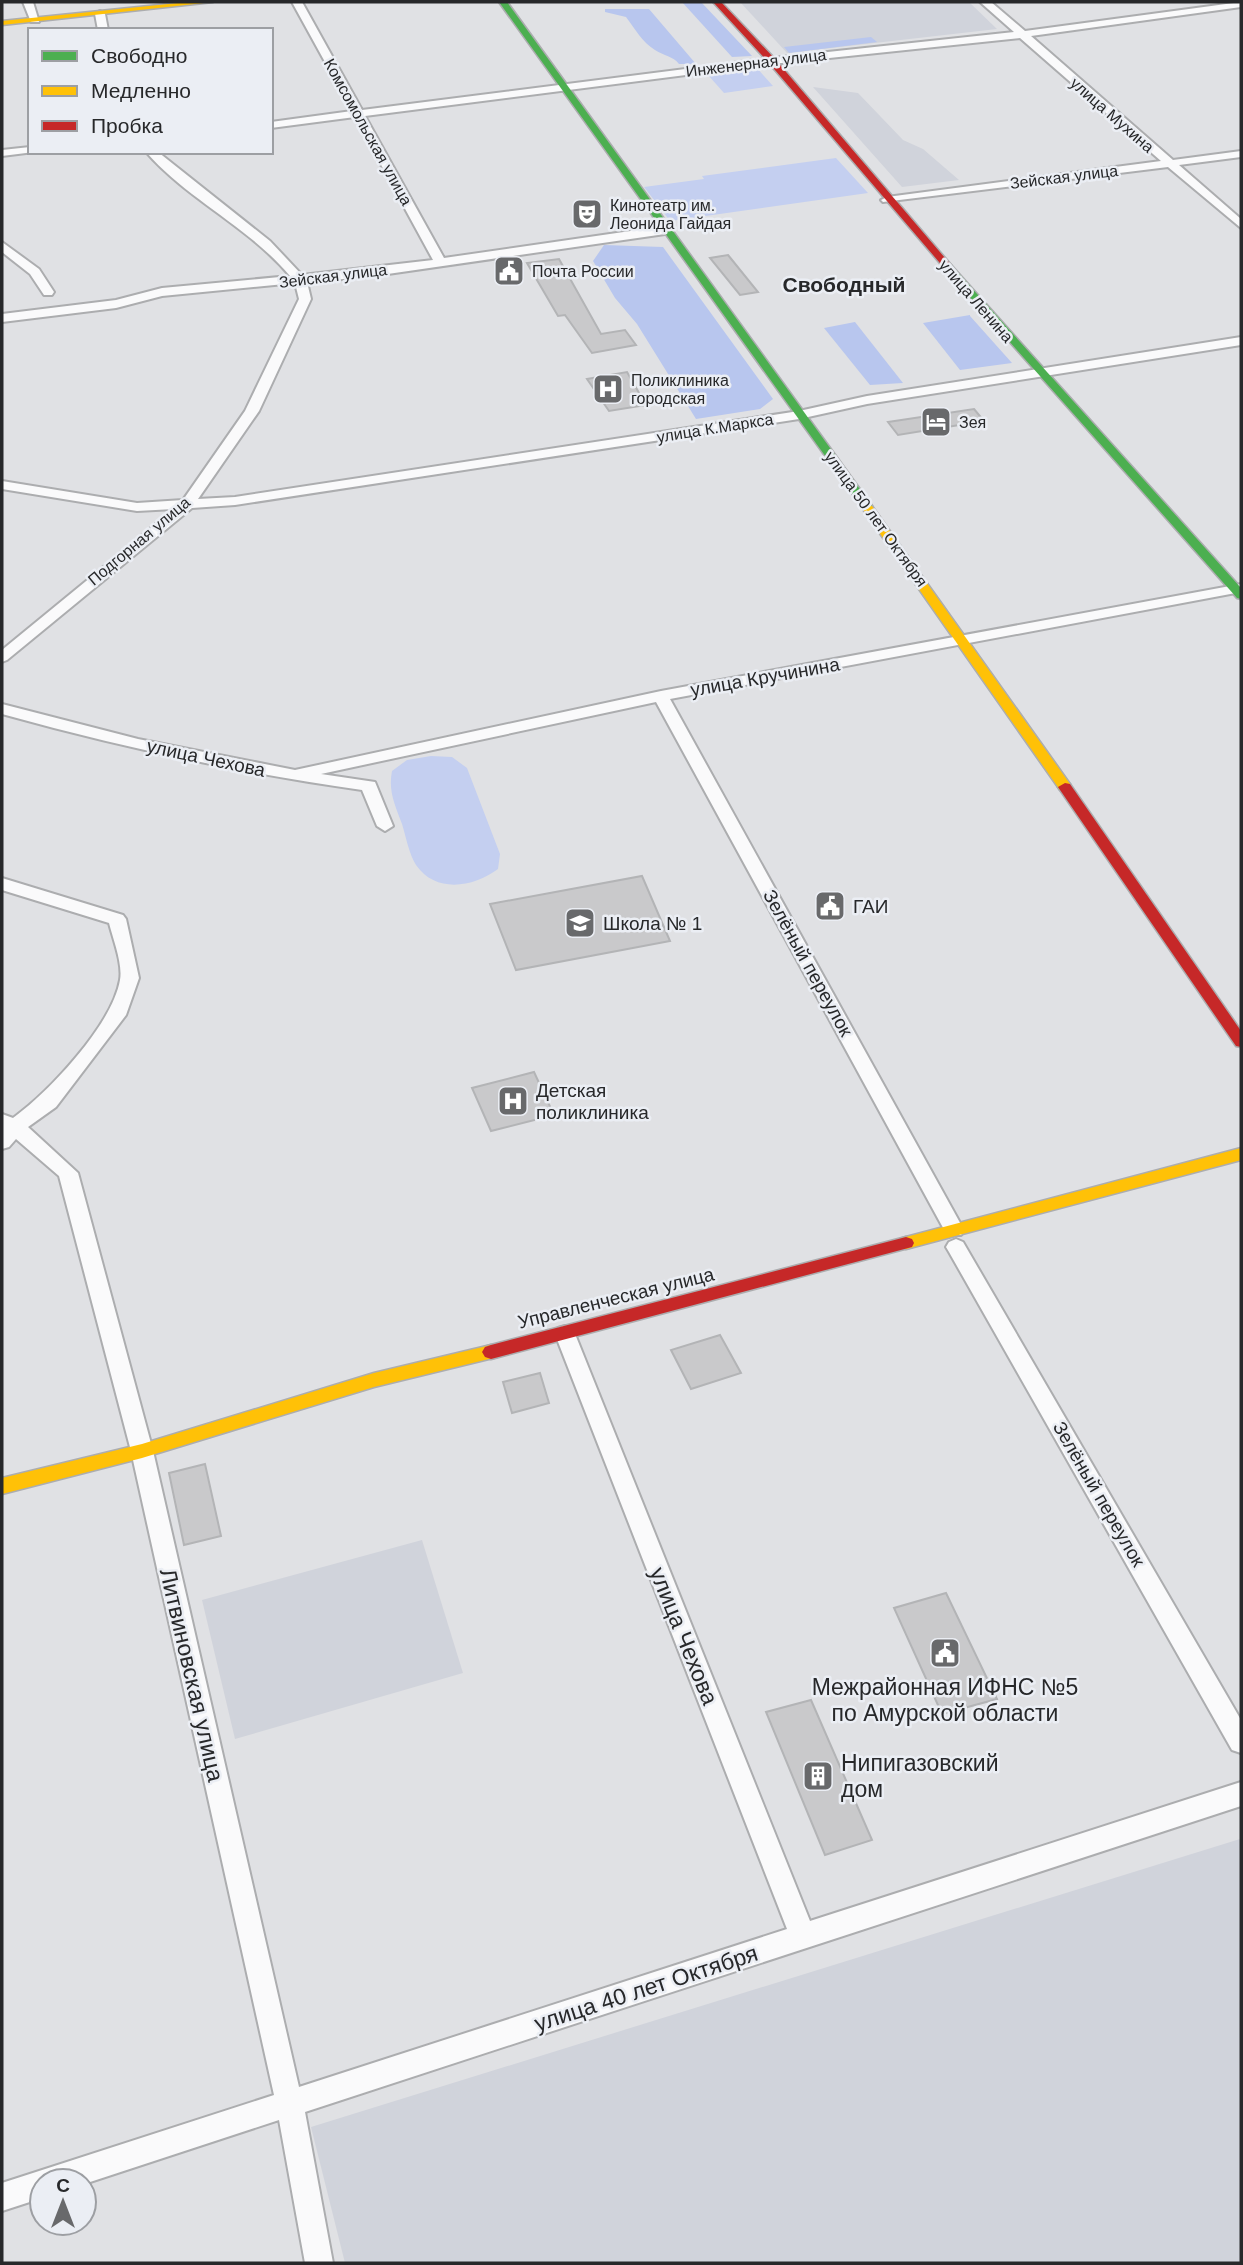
<svg xmlns="http://www.w3.org/2000/svg" width="1243" height="2265" font-family="Helvetica,sans-serif">
<style>
.built{fill:#d0d3db}
.green{fill:#c4cff0}
.forest{fill:#b8c6ee}
.building{fill:#c9c9cb;stroke:#b3b4b6;stroke-width:2}
.lines{fill:none;stroke-linecap:round;stroke-linejoin:round}
.street-casing{stroke:#acadaf;stroke-width:4}
.fast-casing{stroke:#acadaf;stroke-width:3}
.slow-casing{stroke:#acadaf;stroke-width:3}
.jam-casing{stroke:#acadaf;stroke-width:3}
.street{fill:#fafafb;fill-rule:evenodd}
.fast{fill:#4caf50;fill-rule:evenodd}
.slow{fill:#ffc107;fill-rule:evenodd}
.jam{fill:#c62828;fill-rule:evenodd}
.labels{text-anchor:middle;dominant-baseline:central;stroke-width:5;stroke-linejoin:round;paint-order:stroke}
.far-street-label{font-size:16px;fill:#27282a;stroke:#ebeef4}
.far-poi-label{font-size:16px;fill:#27282a;stroke:#ebeef4;text-anchor:start}
.street-label{font-size:19px;fill:#27282a;stroke:#ebeef4}
.poi-label{font-size:19px;fill:#27282a;stroke:#ebeef4;text-anchor:start}
.far-district-label{font-size:21px;font-weight:bold;fill:#27282a;stroke:#ebeef4}
.near-street-label{font-size:23px;fill:#27282a;stroke:#ebeef4}
.near-poi-label{font-size:23px;fill:#27282a;stroke:#ebeef4}
</style>
<rect width="100%" height="100%" fill="#e0e1e4"/>
<g class="built">
<path d="M 740,2 L 969,2 L 997,29 L 787,53 Z"/>
<path d="M 813,87 L 858,93 L 903,140 L 923,149 L 959,180 L 902,187 Z"/>
<path d="M 422,1540 L 463,1673 L 235,1739 L 202,1600 Z"/>
<path d="M 1240,1839 L 1241,2263 L 345,2263 L 311,2127 Z"/>
</g>
<g class="green">
<path d="M 757,68 L 773,86 L 724,93 L 708,75 Z"/>
<path d="M 836,158 L 868,193 L 670,221 L 644,187 L 704,179 L 702,176 Z"/>
<path d="M 431,756 L 452,757 L 467,768 L 500,854 L 498,869 C 474,887 436,894 416,865 C 409,854 406,837 402,824 C 395,805 388,791 392,771 L 407,760 Z"/>
</g>
<g class="forest">
<path d="M 682,2 L 701,2 L 752,56 L 732,57 Z"/>
<path d="M 605,9 L 649,9 L 696,64 L 679,64 C 673,56 664,56 655,50 C 642,42 635,29 626,17 L 605,12 Z"/>
<path d="M 871,37 L 877,42 L 789,53 L 784,47 Z"/>
<path d="M 604,245 L 663,247 L 773,399 L 760,409 L 696,419 L 637,324 L 615,298 L 593,261 Z"/>
<path d="M 970,315 L 970,316 L 1012,363 L 960,370 L 923,323 Z"/>
<path d="M 855,322 L 903,383 L 870,385 L 824,328 Z"/>
</g>
<g class="building">
<path d="M 728,255 L 758,292 L 740,295 L 710,258 Z"/>
<path d="M 559,259 L 601,334 L 625,330 L 636,345 L 592,353 L 565,315 L 558,316 L 527,263 Z"/>
<path d="M 627,372 L 646,405 L 609,411 L 587,379 Z"/>
<path d="M 974,409 L 984,421 L 898,435 L 888,422 Z"/>
<path d="M 642,876 L 670,941 L 516,970 L 490,904 Z"/>
<path d="M 534,1072 L 554,1115 L 491,1131 L 472,1088 Z"/>
<path d="M 720,1335 L 741,1373 L 691,1389 L 671,1350 Z"/>
<path d="M 540,1373 L 549,1403 L 512,1413 L 503,1382 Z"/>
<path d="M 205,1464 L 221,1536 L 184,1545 L 169,1473 Z"/>
<path d="M 946,1593 L 997,1699 L 942,1714 L 894,1608 Z"/>
<path d="M 811,1700 L 872,1840 L 825,1855 L 766,1712 Z"/>
</g>
<g class="lines">
<g class="street-casing">
<g id="street">
<path d="M 23,2 L 33,2 L 39,22 L 31,22 Z"/>
<path d="M 292,2 L 302,2 L 362,110 L 772,58 L 1014,32 L 980,2 L 991,2 L 1025,31 L 1241,2 L 1241,7 L 1031,36 L 1173,160 L 1241,151 L 1241,157 L 1179,165 L 1241,219 L 1241,228 L 1168,167 L 883,202 L 881,200 L 887,197 L 1161,161 L 1020,38 L 772,64 L 365,116 L 444,258 L 665,226 L 671,230 L 665,234 L 367,277 L 307,282 L 311,299 L 259,411 L 198,499 L 235,497 L 799,411 L 867,396 L 1241,337 L 1241,345 L 867,404 L 799,419 L 235,505 L 192,508 L 7,660 L 2,662 L 2,650 L 174,509 L 137,511 L 2,489 L 2,481 L 137,503 L 183,500 L 245,411 L 299,299 L 295,283 L 162,296 L 116,308 L 2,322 L 2,314 L 116,300 L 162,288 L 290,276 C 249,227 188,200 146,152 L 158,152 L 270,241 L 302,275 L 433,260 L 355,117 L 271,128 L 271,122 L 352,111 Z"/>
<path d="M 100,11 L 105,14 L 108,30 L 98,30 L 95,14 Z"/>
<path d="M 30,147 L 30,152 L 34,152 L 2,156 L 2,150 Z"/>
<path d="M 2,242 L 39,269 L 54,292 L 52,295 L 44,295 L 30,274 L 2,252 Z"/>
<path d="M 1241,584 L 1241,592 L 670,699 L 964,1230 L 961,1235 L 947,1235 L 656,702 L 321,774 L 375,782 L 393,826 L 385,831 L 377,826 L 362,790 C 241,773 121,747 2,714 L 2,704 L 138,739 L 295,770 L 661,691 Z"/>
<path d="M 2,878 L 123,915 L 126,919 L 139,978 L 126,1015 L 56,1107 L 28,1127 L 78,1173 L 153,1451 L 299,2087 L 787,1929 L 555,1334 L 558,1328 L 565,1326 L 572,1328 L 575,1334 L 810,1921 L 1241,1782 L 1241,1806 L 305,2112 L 333,2263 L 305,2263 L 279,2120 L 84,2184 L 84,2181 L 42,2181 L 42,2198 L 2,2211 L 2,2183 L 274,2095 L 131,1451 L 59,1176 L 16,1139 L 9,1147 L 2,1149 L 2,1114 L 13,1118 C 49,1092 112,1025 120,980 C 123,964 113,939 109,923 L 2,890 Z"/>
<path d="M 956,1239 L 963,1242 L 1241,1720 L 1241,1753 L 1232,1750 L 949,1252 L 946,1247 L 949,1242 Z"/>
</g>
</g>
<g class="fast-casing">
<g id="fast">
<path d="M 499,2 L 507,2 L 872,506 L 872,510 L 864,510 Z"/>
<path d="M 948,264 L 951,265 L 1241,588 L 1241,599 L 1237,598 L 945,269 L 943,267 Z"/>
</g>
</g>
<g class="slow-casing">
<g id="slow">
<path d="M 188,2 L 213,2 L 2,25 L 2,21 Z"/>
<path d="M 868,505 L 872,506 L 1070,784 L 1070,790 L 1060,790 L 862,508 Z"/>
<path d="M 1241,1148 L 1241,1160 L 906,1249 L 900,1247 L 898,1243 L 900,1239 L 906,1237 Z"/>
<path d="M 491,1345 L 497,1347 L 500,1352 L 497,1357 L 374,1387 L 142,1458 L 2,1494 L 2,1478 L 142,1444 L 374,1373 Z"/>
</g>
</g>
<g class="jam-casing">
<g id="jam">
<path d="M 713,2 L 721,2 L 775,59 L 951,265 L 951,269 L 945,269 L 769,63 Z"/>
<path d="M 1065,783 L 1070,784 L 1241,1031 L 1241,1047 L 1236,1046 L 1058,787 Z"/>
<path d="M 906,1237 L 912,1239 L 914,1243 L 912,1247 L 491,1359 L 485,1357 L 482,1352 L 485,1347 L 491,1345 Z"/>
</g>
</g>
<use href="#street" class="street"/>
<use href="#fast" class="fast"/>
<use href="#slow" class="slow"/>
<use href="#jam" class="jam"/>
</g>
<defs>
<g id="theatre-square" transform="scale(1.575)"><rect x="-9" y="-9" width="18" height="18" rx="4" fill="#68696b" stroke="#ebeef4"/><path d="M-5-5.5Q0-4 5-5.5V0Q5 5 0 6Q-5 5-5 0ZM-3.3-2.5H-1v1.5H-3.3ZM1-2.5H3.3v1.5H1ZM-2.8 1Q0 5.5 2.8 1Z" fill="#fff"/></g>
<g id="civic-square" transform="scale(1.575)"><rect x="-9" y="-9" width="18" height="18" rx="4" fill="#68696b" stroke="#ebeef4"/><path d="M-.6-6.5H3V-4.5H.6V-3L4-1V1h2V6H-6V1h2V-1L-.6-3ZM-1.2 2.5V6h2.4V2.5Z" fill="#fff"/></g>
<g id="hospital-square" transform="scale(1.575)"><rect x="-9" y="-9" width="18" height="18" rx="4" fill="#68696b" stroke="#ebeef4"/><path d="M-5-5h3v3.5h4V-5h3V5h-3V1.5h-4V5h-3Z" fill="#fff"/></g>
<g id="hotel-square" transform="scale(1.575)"><rect x="-9" y="-9" width="18" height="18" rx="4" fill="#68696b" stroke="#ebeef4"/><path d="M-6-4.5h1.5V1H6V5H4.5V3h-9V5H-6ZM-4 0a1.8 1.8 0 1 1 3.6 0ZM.5 0V-2.5h3Q6-2.5 6 0Z" fill="#fff"/></g>
<g id="school-square" transform="scale(1.575)"><rect x="-9" y="-9" width="18" height="18" rx="4" fill="#68696b" stroke="#ebeef4"/><path d="M0-5L7-2L0 1L-7-2ZM-4 1L0 2.5L4 1V4Q0 6-4 4Z" fill="#fff"/></g>
<g id="building-square" transform="scale(1.575)"><rect x="-9" y="-9" width="18" height="18" rx="4" fill="#68696b" stroke="#ebeef4"/><path d="M-4-6H4V6H1V3H-1V6H-4ZM-2.5-4.3h1.7v1.8h-1.7ZM.8-4.3h1.7v1.8H.8ZM-2.5-1h1.7V.8h-1.7ZM.8-1h1.7V.8H.8Z" fill="#fff"/></g>
</defs>
<g fill-rule="evenodd">
<use href="#theatre-square" x="587" y="214"/>
<use href="#civic-square" x="509" y="271"/>
<use href="#hospital-square" x="608" y="389"/>
<use href="#hotel-square" x="936" y="422"/>
<use href="#civic-square" x="830" y="906"/>
<use href="#school-square" x="580" y="923"/>
<use href="#hospital-square" x="513" y="1101"/>
<use href="#civic-square" x="945" y="1653"/>
<use href="#building-square" x="818" y="1776"/>
</g>
<g class="labels">
<g class="far-street-label">
<text transform="translate(756 63) rotate(-7)">Инженерная улица</text>
<text transform="translate(1112 115) rotate(41)">улица Мухина</text>
<text transform="translate(368 132) rotate(61)">Комсомольская улица</text>
<text transform="translate(1064 177) rotate(-7)">Зейская улица</text>
<text transform="translate(333 276) rotate(-7)">Зейская улица</text>
<text transform="translate(976 301) rotate(49)">улица Ленина</text>
<text transform="translate(715 428) rotate(-9)">улица К.Маркса</text>
<text transform="translate(876 519) rotate(54)">улица 50 лет Октября</text>
<text transform="translate(139 541) rotate(-40)">Подгорная улица</text>
</g>
<g class="far-poi-label">
<text x="610" y="205">Кинотеатр им.<tspan x="610" dy="18">Леонида Гайдая</tspan></text>
<text x="532" y="271">Почта России</text>
<text x="631" y="380">Поликлиника<tspan x="631" dy="18">городская</tspan></text>
<text x="959" y="422">Зея</text>
</g>
<g class="street-label">
<text transform="translate(765 677) rotate(-10)">улица Кручинина</text>
<text transform="translate(206 758) rotate(12)">улица Чехова</text>
<text transform="translate(808 963) rotate(61)">Зелёный переулок</text>
<text transform="translate(616 1298) rotate(-14)">Управленческая улица</text>
<text transform="translate(1099 1494) rotate(60)">Зелёный переулок</text>
</g>
<g class="poi-label">
<text x="853" y="906">ГАИ</text>
<text x="603" y="923">Школа № 1</text>
<text x="536" y="1090">Детская<tspan x="536" dy="22">поликлиника</tspan></text>
</g>
<g class="far-district-label">
<text x="844" y="284">Свободный</text>
</g>
<g class="near-street-label">
<text transform="translate(684 1636) rotate(68)">улица Чехова</text>
<text transform="translate(192 1675) rotate(77)">Литвиновская улица</text>
<text transform="translate(646 1988) rotate(-18)">улица 40 лет Октября</text>
</g>
<g class="near-poi-label">
<text x="945" y="1687">Межрайонная ИФНС №5<tspan x="945" dy="26">по Амурской области</tspan></text>
<text x="841" y="1763" text-anchor="start">Нипигазовский<tspan x="841" dy="26">дом</tspan></text>
</g>
</g>
<rect width="1243" height="2265" fill="none" stroke="#27282a" stroke-width="7"/>
<rect x="28" y="28" width="245" height="126" fill="#ebeef4" stroke="#9d9fa3" stroke-width="2"/>
<rect x="42" y="51" width="35" height="10" fill="#4caf50" stroke="#9d9fa3" stroke-width="2"/>
<text x="91" y="63" font-size="21" fill="#27282a">Свободно</text>
<rect x="42" y="86" width="35" height="10" fill="#ffc107" stroke="#9d9fa3" stroke-width="2"/>
<text x="91" y="98" font-size="21" fill="#27282a">Медленно</text>
<rect x="42" y="121" width="35" height="10" fill="#c62828" stroke="#9d9fa3" stroke-width="2"/>
<text x="91" y="133" font-size="21" fill="#27282a">Пробка</text>
<g transform="translate(63 2202)"><circle r="33" fill="#ebeef4" stroke="#9d9fa3" stroke-width="2"/>
<path d="M0-5L12 26L0 18L-12 26Z" fill="#68696b"/>
<text y="-10" font-size="19" font-weight="bold" text-anchor="middle" fill="#27282a">С</text>
</g>
</svg>
